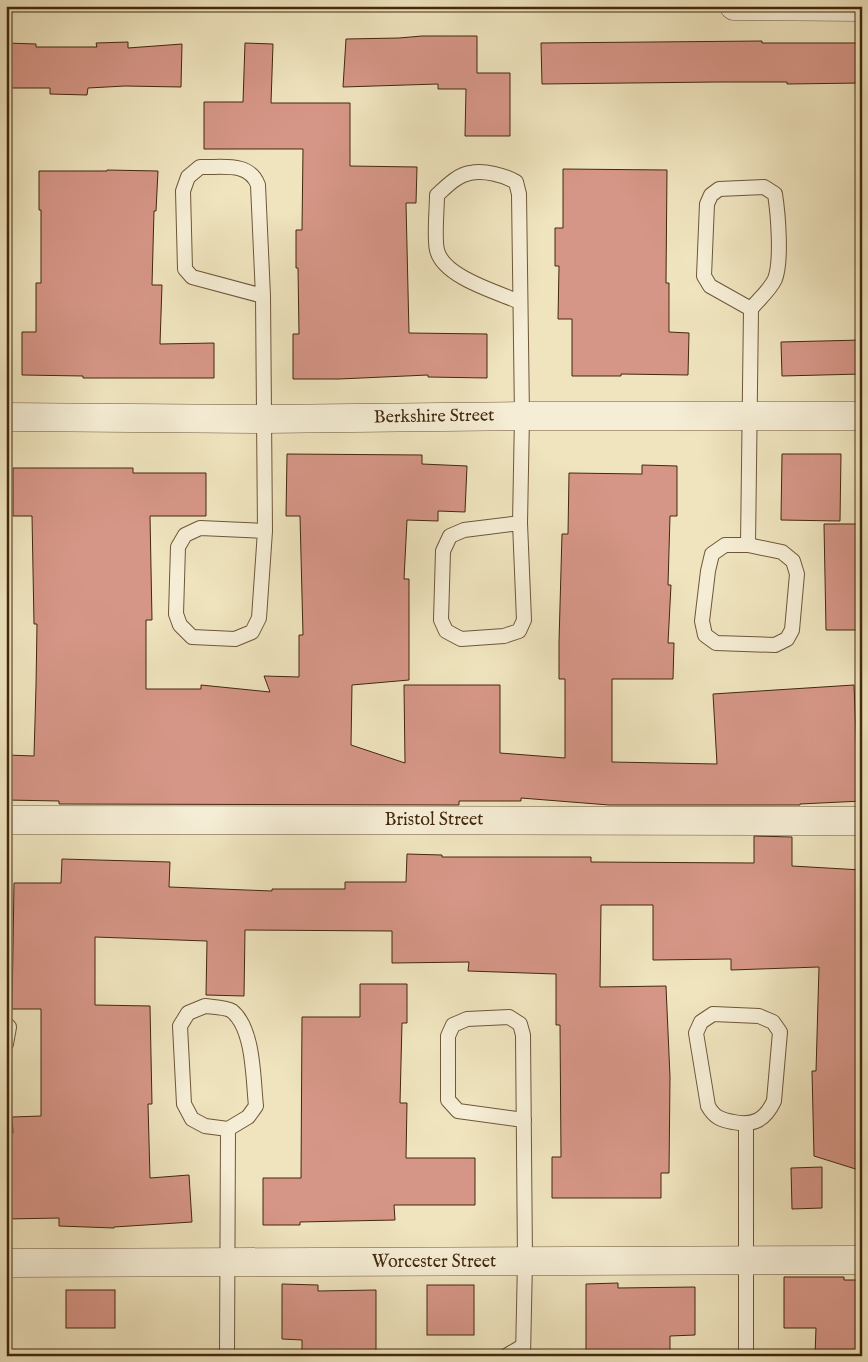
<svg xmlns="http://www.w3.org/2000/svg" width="868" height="1362" font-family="'IM FELL English',serif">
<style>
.building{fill:#d69687;stroke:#43280e}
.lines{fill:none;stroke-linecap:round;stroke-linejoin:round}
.lane-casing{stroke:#6e573a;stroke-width:16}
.street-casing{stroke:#6e573a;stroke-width:29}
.lane{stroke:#f5edd5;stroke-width:14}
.street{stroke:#f5edd5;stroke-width:28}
.labels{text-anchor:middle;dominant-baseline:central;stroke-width:5;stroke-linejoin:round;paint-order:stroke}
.street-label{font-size:18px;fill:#43280e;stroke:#f5edd5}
</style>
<rect width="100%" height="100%" fill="#efe4be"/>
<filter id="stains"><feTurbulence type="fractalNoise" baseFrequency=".004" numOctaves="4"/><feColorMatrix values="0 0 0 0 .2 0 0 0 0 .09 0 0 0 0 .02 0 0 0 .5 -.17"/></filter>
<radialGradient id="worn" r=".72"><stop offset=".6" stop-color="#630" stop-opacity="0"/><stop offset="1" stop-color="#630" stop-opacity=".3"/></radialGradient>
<g class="building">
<path d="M 422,36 L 477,36 L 477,73 L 510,73 L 510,136 L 465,136 L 466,89 L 438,89 L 438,84 L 343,87 L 346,39 L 399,38 Z"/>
<path d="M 762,41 L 762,43 L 862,43 L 862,83 L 787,84 L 787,82 L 716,82 L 542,84 L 541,43 Z"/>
<path d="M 128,42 L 128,48 L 182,44 L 181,87 L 125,86 L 88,88 L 87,95 L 50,94 L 50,88 L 6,88 L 6,43 L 36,44 L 36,47 L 97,47 L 96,43 Z"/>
<path d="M 245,43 L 273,44 L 271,103 L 350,103 L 350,166 L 417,167 L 416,203 L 406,203 L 409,333 L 487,334 L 487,378 L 428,377 L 428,375 L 339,379 L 293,379 L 293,334 L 299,334 L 298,268 L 296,268 L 296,230 L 302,230 L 303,149 L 204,149 L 204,102 L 243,102 Z"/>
<path d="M 563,169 L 667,170 L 666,283 L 669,283 L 669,332 L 689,333 L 688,375 L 621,374 L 621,376 L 572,376 L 572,319 L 558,319 L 559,266 L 555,266 L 555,228 L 563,228 Z"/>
<path d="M 107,170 L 158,171 L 156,211 L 154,211 L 152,285 L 162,285 L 160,344 L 214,343 L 214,378 L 83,378 L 83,376 L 22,375 L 22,332 L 36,332 L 36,283 L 41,283 L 41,210 L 39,210 L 39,171 L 107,171 Z"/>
<path d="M 862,340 L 862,374 L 782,376 L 781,342 Z"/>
<path d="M 287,454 L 422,455 L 422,464 L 467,466 L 465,512 L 438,511 L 438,521 L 407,520 L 404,579 L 409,579 L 409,680 L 352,685 L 351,745 L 405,763 L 404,685 L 500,685 L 500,753 L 565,758 L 565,679 L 559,679 L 559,642 L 562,534 L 568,534 L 569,473 L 642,474 L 642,465 L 677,466 L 677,516 L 670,516 L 668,585 L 671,585 L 668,643 L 674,643 L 673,679 L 612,679 L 612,762 L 717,764 L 713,694 L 854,685 L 857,759 L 860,759 L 862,801 L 800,804 L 800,805 L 609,805 L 521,798 L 521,801 L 459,801 L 459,805 L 59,804 L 59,801 L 6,800 L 6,755 L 34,756 L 36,686 L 37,624 L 34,624 L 32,516 L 13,516 L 13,468 L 133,468 L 133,473 L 206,473 L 206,516 L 150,516 L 152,620 L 146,620 L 146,689 L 201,689 L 201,685 L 270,692 L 264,676 L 299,677 L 299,635 L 303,635 L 300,516 L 286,516 Z"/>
<path d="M 782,454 L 841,454 L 840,521 L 781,520 Z"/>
<path d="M 824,524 L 862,524 L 862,630 L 826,630 Z"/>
<path d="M 754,836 L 792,837 L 792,866 L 862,870 L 862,918 L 858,984 L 862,984 L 862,1171 L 814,1156 L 812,1071 L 816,1071 L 819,967 L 731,970 L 731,959 L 653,960 L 653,905 L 601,905 L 600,987 L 666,986 L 670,1077 L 669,1173 L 661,1173 L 661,1198 L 552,1198 L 552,1157 L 561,1157 L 560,1025 L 556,1025 L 556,974 L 468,971 L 469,962 L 392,963 L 392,931 L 245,930 L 244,996 L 206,995 L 207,941 L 95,937 L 95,1005 L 150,1006 L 152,1104 L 148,1104 L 150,1178 L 189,1175 L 192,1222 L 114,1227 L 114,1228 L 59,1226 L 59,1218 L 6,1219 L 6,1134 L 13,1133 L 12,1117 L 41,1116 L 41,1009 L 12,1009 L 14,883 L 61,883 L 62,859 L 170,862 L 169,887 L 272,891 L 272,889 L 345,889 L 345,882 L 406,882 L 407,854 L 442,855 L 442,857 L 591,857 L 591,862 L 754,863 Z"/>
<path d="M 360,984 L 407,984 L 407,1023 L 402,1023 L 400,1103 L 407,1103 L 406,1158 L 475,1158 L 475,1205 L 394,1205 L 395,1220 L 300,1222 L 300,1225 L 263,1225 L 263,1178 L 301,1178 L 302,1017 L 360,1017 Z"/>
<path d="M 822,1167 L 822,1208 L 792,1209 L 791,1168 Z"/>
<path d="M 784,1277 L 844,1277 L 844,1280 L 862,1280 L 862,1356 L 815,1356 L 816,1328 L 784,1328 Z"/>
<path d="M 618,1283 L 618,1288 L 695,1287 L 695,1335 L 670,1336 L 670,1356 L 586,1356 L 586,1284 Z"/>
<path d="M 282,1284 L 318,1285 L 318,1291 L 376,1290 L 376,1356 L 302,1356 L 302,1340 L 282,1339 Z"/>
<rect x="427" y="1285" width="47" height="50"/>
<rect x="66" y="1290" width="49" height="38"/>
</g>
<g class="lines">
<g class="lane-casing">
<g id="lane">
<path d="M 263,296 L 192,277 L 185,269 L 183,191 L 188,177 L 200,167 C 221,168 249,161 258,185 L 263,296 L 265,531 L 259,618 L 252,632 L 235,639 L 192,637 L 180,625 L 176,614 L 178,547 L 185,535 L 200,528 L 265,531"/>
<path d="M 520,523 L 464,530 L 450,536 L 443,551 L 441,620 L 446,631 L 461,639 L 504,636 L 519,631 L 524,620 L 520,523 L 522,416 L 519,194 L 516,182 C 504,175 484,170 470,173 C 457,175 446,187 437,195 C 437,209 434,238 437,250 C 443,277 497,292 520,302"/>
<path d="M 725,545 L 748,545 L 782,552 L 793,561 L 797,574 L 792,630 L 787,639 L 775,645 L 716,643 L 705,635 L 702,621 L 708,571 L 712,554 Z"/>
<path d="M 748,545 L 751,309 C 758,300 770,290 775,279 C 782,261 778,213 775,194 L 764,187 L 719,189 L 711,195 L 707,204 L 704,276 L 710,286 L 751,309"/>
<path d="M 205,1006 C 213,1007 226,1007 232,1011 C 254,1029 253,1079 256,1106 L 248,1117 L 228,1129 L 205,1126 L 192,1119 L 184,1104 L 180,1026 L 188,1013 Z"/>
<path d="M 713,1014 L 759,1016 L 773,1022 L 780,1032 L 774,1101 C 765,1120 754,1126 733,1122 C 721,1120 714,1117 708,1106 L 696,1033 L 701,1022 Z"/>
<path d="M 6,1024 L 9,1027 L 6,1044"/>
<path d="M 746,1125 L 746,1356"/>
<path d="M 227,1356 L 228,1129"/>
<path d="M 506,1356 L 523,1346"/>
<path d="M 523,1356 L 525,1261 L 523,1035 L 520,1024 L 509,1017 L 467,1019 L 453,1025 L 448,1036 L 448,1100 L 458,1111 L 524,1120"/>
</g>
</g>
<g class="street-casing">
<g id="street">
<path d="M 734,6 L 862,7"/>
<path d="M 6,417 L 264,419 L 522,416 L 862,416"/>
<path d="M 6,820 L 862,821"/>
<path d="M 6,1263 L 862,1260"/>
</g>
</g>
<use href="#lane" class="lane"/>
<use href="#street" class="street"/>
</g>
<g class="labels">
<g class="street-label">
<text transform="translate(434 417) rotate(-1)">Berkshire Street</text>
<text x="434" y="820">Bristol Street</text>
<text x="434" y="1262">Worcester Street</text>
</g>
</g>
<rect width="868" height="1362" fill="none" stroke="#efe4be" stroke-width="25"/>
<rect x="8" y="8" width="853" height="1347" fill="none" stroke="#43280e" stroke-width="2.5"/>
<rect x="12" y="12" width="843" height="1337" fill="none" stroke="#43280e"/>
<rect width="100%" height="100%" filter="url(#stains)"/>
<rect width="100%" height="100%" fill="url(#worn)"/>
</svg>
